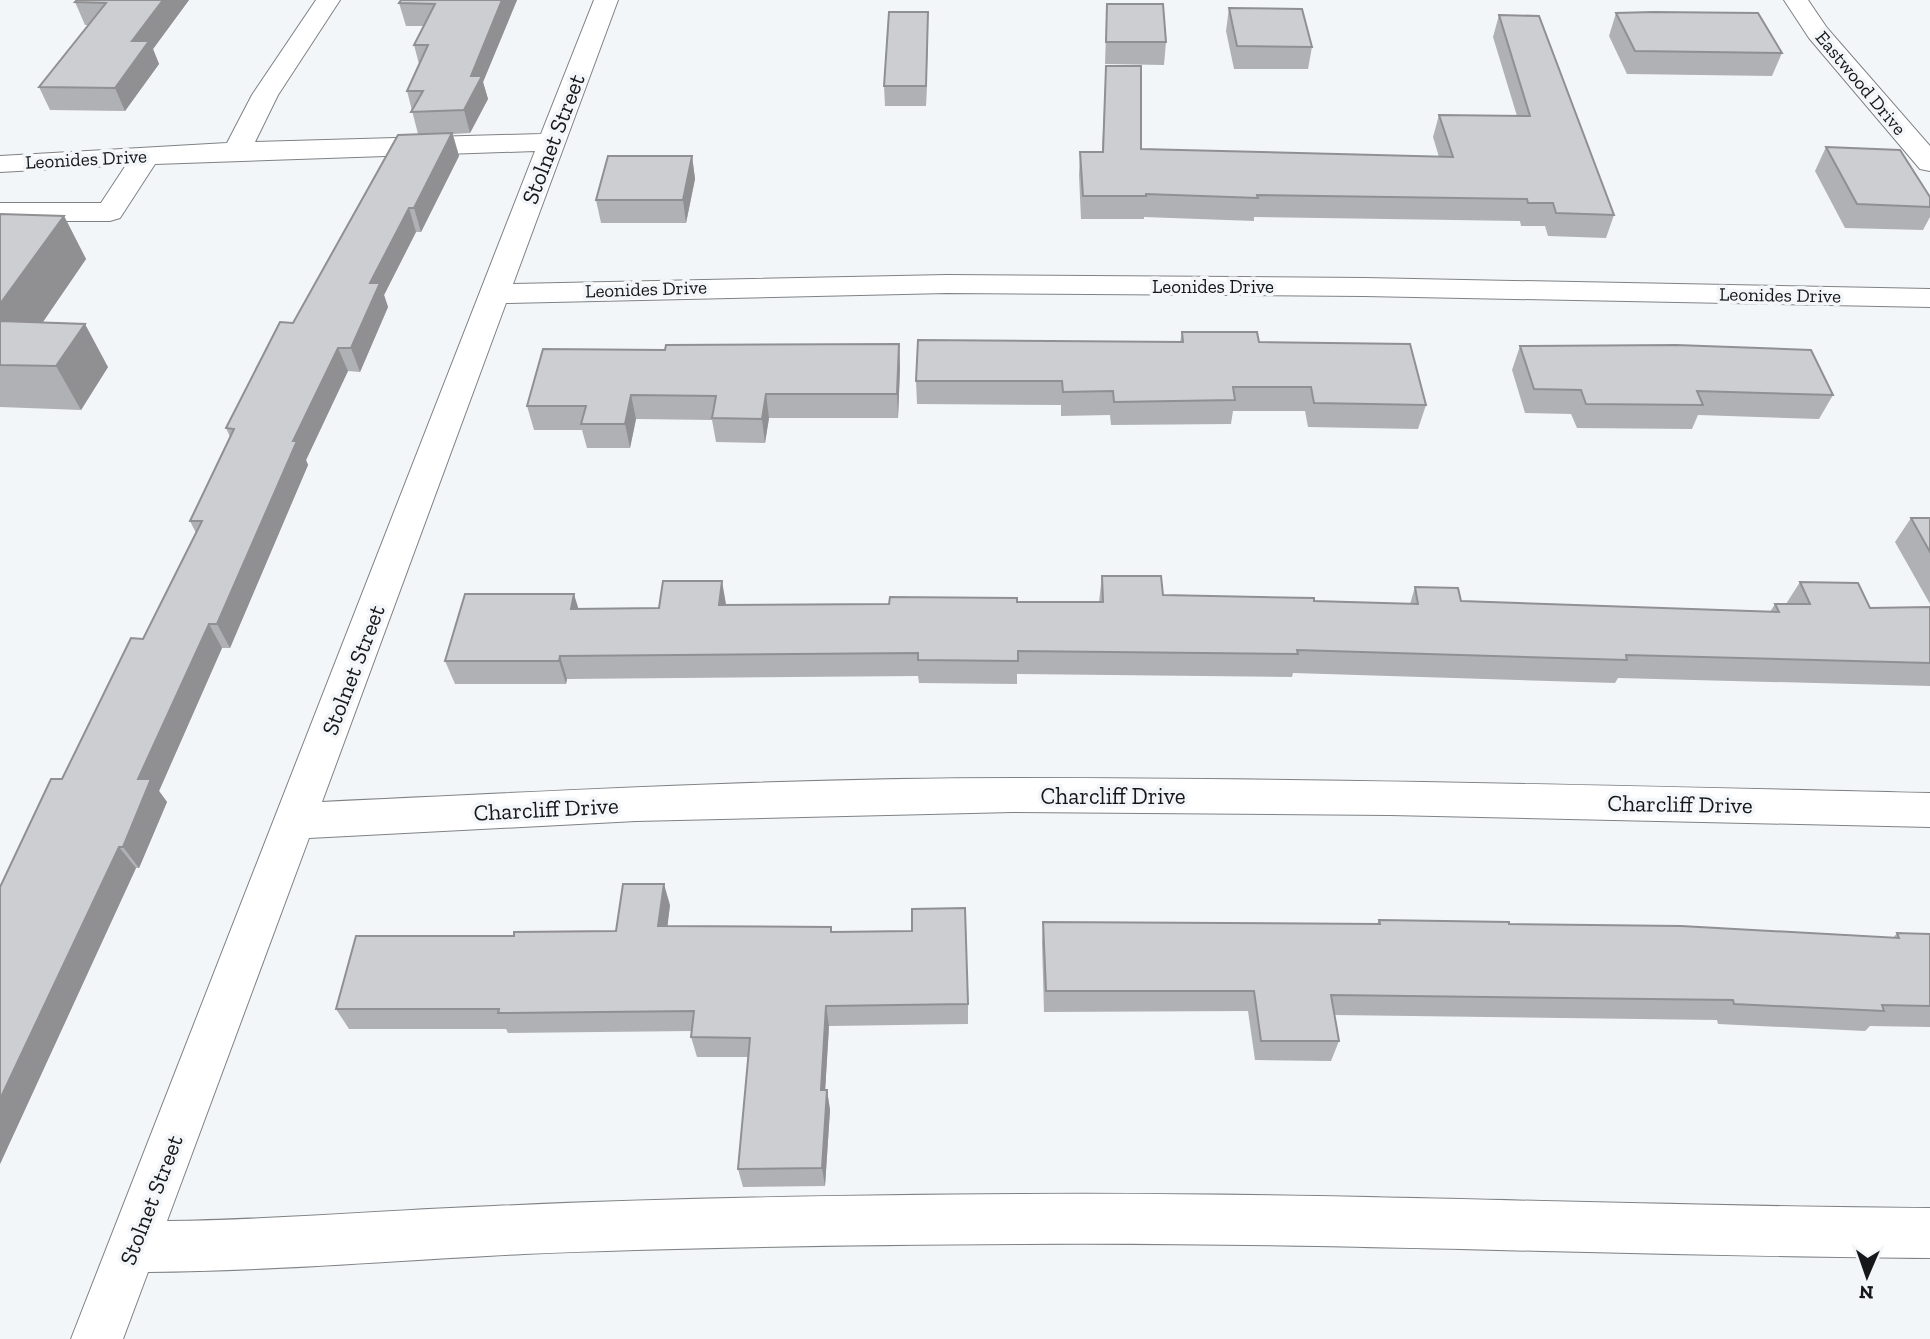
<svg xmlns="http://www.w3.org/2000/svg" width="1930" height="1339" font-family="'Zilla Slab',serif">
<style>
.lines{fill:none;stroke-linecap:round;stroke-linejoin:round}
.minor-casing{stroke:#7f8284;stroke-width:2}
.minor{fill:#fff;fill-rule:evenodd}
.wall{fill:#b0b1b5}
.shaded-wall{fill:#909093}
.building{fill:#cdced2;stroke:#909093;stroke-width:2}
.labels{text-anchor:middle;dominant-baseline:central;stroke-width:7;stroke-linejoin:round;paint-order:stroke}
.far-street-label{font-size:19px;fill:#161718;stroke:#f3f6f9}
.street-label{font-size:23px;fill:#161718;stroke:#f3f6f9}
</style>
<rect width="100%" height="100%" fill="#f3f6f9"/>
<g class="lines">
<g class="minor-casing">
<g id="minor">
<path d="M 316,0 L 340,0 L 278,95 L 255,142 L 541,134 L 594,0 L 618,0 L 513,284 L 947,275 L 1364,278 L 1930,289 L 1930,307 L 1364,296 L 947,293 L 506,303 L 322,802 C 553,791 785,778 1016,778 C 1321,778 1626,786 1930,793 L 1930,827 L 1390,815 L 1013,812 L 636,821 L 309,838 L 167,1221 C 276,1220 385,1210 494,1206 C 671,1198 849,1195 1026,1194 C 1327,1192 1629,1206 1930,1208 L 1930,1258 C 1628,1256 1327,1242 1025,1244 C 858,1245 691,1247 524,1254 C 398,1260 273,1271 148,1272 L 123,1339 L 71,1339 L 535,151 L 155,164 L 120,218 L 110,221 L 0,221 L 0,203 L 101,203 L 126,165 L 0,172 L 0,156 L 227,143 L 252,95 Z"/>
<path d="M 1784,0 L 1808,0 L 1827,28 L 1930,146 L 1930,171 L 1920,169 L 1809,38 Z"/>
</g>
</g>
<use href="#minor" class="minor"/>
</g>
<g class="wall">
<path d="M 189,0 L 153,49 L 159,64 L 125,111 L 50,110 L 39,87 L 89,25 L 85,25 L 75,2 Z"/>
<path d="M 517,0 L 483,82 L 488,99 L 470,133 L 453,134 L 459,156 L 421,232 L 416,232 L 384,295 L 388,307 L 360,372 L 348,371 L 306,460 L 308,465 L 230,648 L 222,648 L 159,791 L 167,802 L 139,868 L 136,868 L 0,1164 L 0,887 L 143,639 L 196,533 L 190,521 L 230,437 L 226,428 L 293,323 L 418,134 L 407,91 L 419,64 L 414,45 L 424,26 L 406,26 L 399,3 Z"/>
<path d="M 1107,4 L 1166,42 L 1164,65 L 1105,64 Z"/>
<path d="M 1229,8 L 1312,47 L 1308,69 L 1234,69 L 1226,31 Z"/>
<path d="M 928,12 L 926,106 L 885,106 L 884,86 Z"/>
<path d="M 1616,13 L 1782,53 L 1772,76 L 1627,74 L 1609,36 Z"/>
<path d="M 1499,15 L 1614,215 L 1606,238 L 1548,236 L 1545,226 L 1521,226 L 1520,221 L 1254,217 L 1254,221 L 1144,217 L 1144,219 L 1081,219 L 1079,175 L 1080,152 L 1102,152 L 1106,66 L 1141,149 L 1439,157 L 1433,137 L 1439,115 L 1517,116 L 1493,37 Z"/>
<path d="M 1826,147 L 1930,197 L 1930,217 L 1923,230 L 1845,228 L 1815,171 Z"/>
<path d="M 692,156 L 695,179 L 686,223 L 601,223 L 596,200 Z"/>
<path d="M 0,214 L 64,216 L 86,259 L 43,322 L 108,367 L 81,410 L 0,407 Z"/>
<path d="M 1182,332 L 1259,342 L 1426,405 L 1418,429 L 1308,427 L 1305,411 L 1233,411 L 1231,424 L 1111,425 L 1110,415 L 1061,416 L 1061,405 L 917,404 L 916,381 L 1180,342 Z"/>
<path d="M 899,344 L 900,368 L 898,418 L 769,418 L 765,443 L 716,442 L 712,420 L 636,419 L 630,448 L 587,448 L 582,430 L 534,430 L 527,406 L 665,350 Z"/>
<path d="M 1520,346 L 1833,395 L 1819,419 L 1698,415 L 1692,429 L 1577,428 L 1571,414 L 1525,413 L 1512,370 Z"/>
<path d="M 1911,518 L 1930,518 L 1930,604 L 1895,542 Z"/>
<path d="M 1102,576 L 1163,595 L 1410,604 L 1415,587 L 1461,601 L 1770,612 L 1775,604 L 1786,604 L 1800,582 L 1870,608 L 1930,607 L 1930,686 L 1618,678 L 1615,683 L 1293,673 L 1292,677 L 1017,674 L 1017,684 L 919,683 L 918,676 L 567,679 L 566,684 L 455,684 L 445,661 L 578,609 L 1099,602 Z"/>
<path d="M 670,905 L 667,926 L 832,932 L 968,1004 L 968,1024 L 829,1026 L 825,1090 L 827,1090 L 830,1110 L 825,1186 L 743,1187 L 738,1169 L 748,1057 L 697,1057 L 691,1037 L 692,1031 L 508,1033 L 506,1029 L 349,1029 L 336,1009 L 616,931 Z"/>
<path d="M 1379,920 L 1893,938 L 1897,933 L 1930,934 L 1930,1027 L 1870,1026 L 1865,1031 L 1718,1024 L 1717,1020 L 1334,1015 L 1339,1041 L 1331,1061 L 1255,1060 L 1248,1011 L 1044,1012 L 1042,943 L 1043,922 L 1377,924 Z"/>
</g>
<g class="shaded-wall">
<path d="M 163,0 L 189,0 L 153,49 L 159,64 L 125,111 L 115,88 L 132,41 Z"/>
<path d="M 502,0 L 517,0 L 483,82 L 488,99 L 470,133 L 464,110 L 471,76 Z"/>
<path d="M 928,12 L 928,32 L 926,106 L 926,86 Z"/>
<path d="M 452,133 L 459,156 L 421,232 L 414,208 Z"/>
<path d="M 692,156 L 695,179 L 686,223 L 683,200 Z"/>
<path d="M 409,208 L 416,232 L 384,295 L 388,307 L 360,372 L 351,348 L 370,283 Z"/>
<path d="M 64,216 L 86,259 L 14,364 L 0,341 L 0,304 Z"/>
<path d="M 85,324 L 108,367 L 81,410 L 56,366 Z"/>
<path d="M 899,344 L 900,368 L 898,418 L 897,394 Z"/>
<path d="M 338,348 L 348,371 L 306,460 L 308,465 L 230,648 L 217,624 L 293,441 Z"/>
<path d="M 766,394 L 769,418 L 765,443 L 762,419 Z"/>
<path d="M 631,395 L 636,419 L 630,448 L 625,424 Z"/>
<path d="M 722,581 L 726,604 L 719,605 Z"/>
<path d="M 574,594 L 581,617 L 571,609 Z"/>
<path d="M 209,624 L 222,648 L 159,791 L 167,802 L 139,868 L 123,847 L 138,779 Z"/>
<path d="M 560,656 L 567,679 L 566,684 L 559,661 Z"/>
<path d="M 119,847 L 136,868 L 0,1164 L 0,1099 Z"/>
<path d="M 664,884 L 670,905 L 665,947 L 658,926 Z"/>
<path d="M 826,1006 L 829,1026 L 824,1110 L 821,1090 Z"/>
<path d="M 827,1090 L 830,1110 L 825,1186 L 822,1168 Z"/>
</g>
<g class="building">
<path d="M 77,0 L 163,0 L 132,41 L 149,41 L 115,88 L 39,87 L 106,3 L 75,2 Z"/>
<path d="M 401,0 L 502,0 L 471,76 L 482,76 L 464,110 L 411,112 L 423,91 L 407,91 L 428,45 L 414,45 L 435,4 L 399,3 Z"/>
<path d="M 1107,4 L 1163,4 L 1166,42 L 1106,42 Z"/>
<path d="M 1229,8 L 1302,9 L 1312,47 L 1237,46 Z"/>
<path d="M 889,12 L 928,12 L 926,86 L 884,86 Z"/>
<path d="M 1653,12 L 1758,13 L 1782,53 L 1635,51 L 1616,13 Z"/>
<path d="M 1499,15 L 1539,16 L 1614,215 L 1556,213 L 1553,203 L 1528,203 L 1527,199 L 1257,195 L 1258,198 L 1146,194 L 1146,196 L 1083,196 L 1080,152 L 1103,152 L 1106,66 L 1141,66 L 1141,149 L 1453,157 L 1439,115 L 1530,116 Z"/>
<path d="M 452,133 L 414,208 L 409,208 L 370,283 L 380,283 L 351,348 L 338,348 L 293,441 L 297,441 L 217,624 L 209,624 L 138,779 L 151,779 L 123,847 L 119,847 L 0,1099 L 0,887 L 51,779 L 62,779 L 131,638 L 143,639 L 202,521 L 190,521 L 234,429 L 226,428 L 280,322 L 293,323 L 398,135 Z"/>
<path d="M 1826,147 L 1900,150 L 1930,197 L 1930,207 L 1857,204 Z"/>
<path d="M 608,156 L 692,156 L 683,200 L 596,200 Z"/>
<path d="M 0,214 L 64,216 L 0,304 Z"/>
<path d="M 0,321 L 85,324 L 56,366 L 0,365 Z"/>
<path d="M 1182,332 L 1257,332 L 1259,342 L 1410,344 L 1426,405 L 1314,403 L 1311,387 L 1233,387 L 1235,400 L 1114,402 L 1113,391 L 1063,392 L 1062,381 L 916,381 L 918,340 L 1183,342 Z"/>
<path d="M 899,344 L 897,394 L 766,394 L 762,419 L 712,418 L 716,396 L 631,395 L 625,424 L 581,424 L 586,406 L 527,406 L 543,349 L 665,350 L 666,345 Z"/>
<path d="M 1676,345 L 1811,350 L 1833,395 L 1697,391 L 1703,405 L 1586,404 L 1581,390 L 1534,389 L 1520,346 Z"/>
<path d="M 1911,518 L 1930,518 L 1930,552 Z"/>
<path d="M 1102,576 L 1161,576 L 1163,595 L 1314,598 L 1314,601 L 1418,604 L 1415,587 L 1458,588 L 1461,601 L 1779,612 L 1775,604 L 1810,604 L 1800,582 L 1858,583 L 1870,608 L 1930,607 L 1930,663 L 1626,655 L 1627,660 L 1297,650 L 1298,654 L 1018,651 L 1018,661 L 918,660 L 918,653 L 560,656 L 559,661 L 445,661 L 465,594 L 574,594 L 571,609 L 659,608 L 663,581 L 722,581 L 719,605 L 889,604 L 890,597 L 1017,598 L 1017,602 L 1103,602 Z"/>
<path d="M 623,884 L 664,884 L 658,926 L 831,927 L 831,932 L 912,931 L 912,909 L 965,908 L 968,1004 L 826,1006 L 821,1090 L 827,1090 L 822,1168 L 738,1169 L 750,1038 L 691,1037 L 694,1011 L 498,1013 L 499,1009 L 336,1009 L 356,936 L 514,936 L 514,932 L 616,931 Z"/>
<path d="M 1379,920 L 1509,922 L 1509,924 L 1681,926 L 1899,938 L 1897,933 L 1930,934 L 1930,1006 L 1882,1005 L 1884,1011 L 1734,1004 L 1733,1000 L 1331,995 L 1339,1041 L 1261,1041 L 1254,991 L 1046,991 L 1043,922 L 1380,924 Z"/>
</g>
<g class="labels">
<g class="far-street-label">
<text transform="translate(1861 83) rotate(50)">Eastwood Drive</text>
<text transform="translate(86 159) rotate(-3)">Leonides Drive</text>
<text x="1213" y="286">Leonides Drive</text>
<text transform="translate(646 289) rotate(-2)">Leonides Drive</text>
<text transform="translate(1780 295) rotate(1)">Leonides Drive</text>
</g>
<g class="street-label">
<text transform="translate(553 139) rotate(-69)">Stolnet Street</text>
<text transform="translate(353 670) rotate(-69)">Stolnet Street</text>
<text x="1113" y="796">Charcliff Drive</text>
<text transform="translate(1680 804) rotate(1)">Charcliff Drive</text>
<text transform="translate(546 809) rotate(-3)">Charcliff Drive</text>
<text transform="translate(151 1200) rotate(-69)">Stolnet Street</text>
</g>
</g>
<g transform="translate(1867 1276) rotate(182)" stroke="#f3f6f9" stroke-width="5" paint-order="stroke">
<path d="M0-5L12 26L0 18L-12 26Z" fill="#161718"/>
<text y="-10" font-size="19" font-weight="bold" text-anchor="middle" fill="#161718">N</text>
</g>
</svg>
